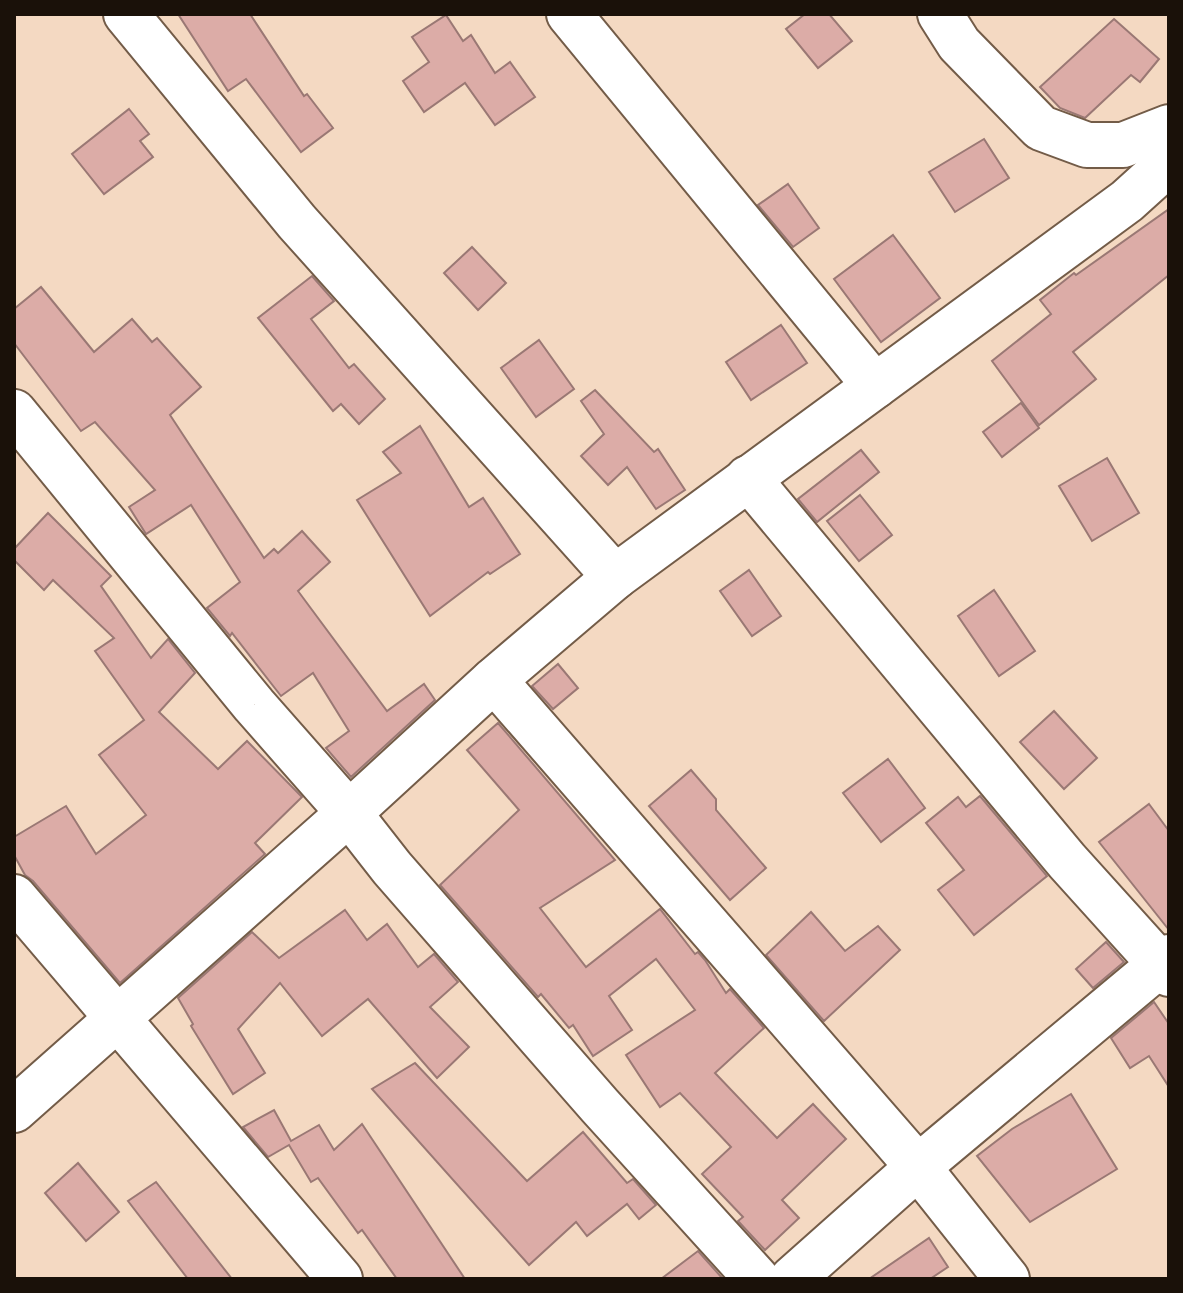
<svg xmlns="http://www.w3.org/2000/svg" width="1183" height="1293" font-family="Overpass,sans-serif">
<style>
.building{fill:#dcaca7;stroke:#9a7874;stroke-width:2}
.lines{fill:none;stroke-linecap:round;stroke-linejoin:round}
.minor-casing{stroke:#735c48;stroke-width:48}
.minor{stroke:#fff;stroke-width:44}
</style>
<rect width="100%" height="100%" fill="#f4d9c2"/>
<g class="building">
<path d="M 178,14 L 250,14 L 304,96 L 307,94 L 333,128 L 301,152 L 246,79 L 228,91 Z"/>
<path d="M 805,14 L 829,14 L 852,41 L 818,68 L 786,29 Z"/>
<path d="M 446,15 L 463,41 L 471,35 L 495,73 L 510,62 L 535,97 L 495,125 L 465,83 L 424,112 L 403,81 L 429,62 L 412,37 Z"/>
<path d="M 1114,19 L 1159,59 L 1140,82 L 1131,75 L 1085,118 L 1060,108 L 1040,87 Z"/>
<path d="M 129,109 L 149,134 L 140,141 L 153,157 L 104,194 L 72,154 Z"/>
<path d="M 984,139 L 1009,178 L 955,212 L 929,172 Z"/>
<path d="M 788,184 L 819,228 L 793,247 L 758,205 Z"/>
<path d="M 1169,209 L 1169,275 L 1073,352 L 1096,379 L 1039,425 L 992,361 L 1051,314 L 1040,300 L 1074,273 L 1076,275 Z"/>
<path d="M 893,235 L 940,298 L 881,342 L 834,279 Z"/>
<path d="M 472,247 L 506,283 L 478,310 L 444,273 Z"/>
<path d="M 312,276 L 334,301 L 311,319 L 349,368 L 354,364 L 385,399 L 359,424 L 341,404 L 333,411 L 258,318 Z"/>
<path d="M 41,287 L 94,352 L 132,319 L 152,342 L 157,338 L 201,387 L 170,415 L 264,558 L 274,549 L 278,553 L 302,531 L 330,562 L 298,591 L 387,711 L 424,684 L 435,700 L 351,777 L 326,748 L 349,731 L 313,673 L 281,696 L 232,633 L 230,636 L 207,608 L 240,582 L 191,505 L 146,534 L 129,507 L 155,490 L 95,422 L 81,431 L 14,343 L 14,309 Z"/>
<path d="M 781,325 L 807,363 L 751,400 L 726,362 Z"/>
<path d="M 539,340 L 574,389 L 536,417 L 501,368 Z"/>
<path d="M 595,390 L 654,452 L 658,449 L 685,490 L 656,509 L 627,467 L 608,485 L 581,456 L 604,434 L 581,401 Z"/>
<path d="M 1021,403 L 1039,428 L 1002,457 L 983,432 Z"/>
<path d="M 420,426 L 469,507 L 483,498 L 520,554 L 490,574 L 488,572 L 430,616 L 357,500 L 401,473 L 383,452 Z"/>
<path d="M 861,450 L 879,472 L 817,522 L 798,499 Z"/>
<path d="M 1107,458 L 1139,513 L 1092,541 L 1059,486 Z"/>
<path d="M 860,495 L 892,535 L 859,561 L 827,521 Z"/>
<path d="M 48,513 L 111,576 L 101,586 L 151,658 L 168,639 L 195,673 L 159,712 L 218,769 L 247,741 L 302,797 L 255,843 L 265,854 L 120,983 L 33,881 L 25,875 L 14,855 L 14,837 L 66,806 L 96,854 L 146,815 L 99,755 L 144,720 L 95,651 L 114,638 L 53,580 L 44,590 L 14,560 L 14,549 Z"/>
<path d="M 749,570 L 781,616 L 752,636 L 720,591 Z"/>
<path d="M 994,590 L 1035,651 L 999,676 L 958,616 Z"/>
<path d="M 558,664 L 578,688 L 553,709 L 532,686 Z"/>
<path d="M 1054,711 L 1097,758 L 1064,789 L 1020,742 Z"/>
<path d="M 498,723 L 615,860 L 540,908 L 586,967 L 660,909 L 695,954 L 698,952 L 705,960 L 726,993 L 730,989 L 764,1028 L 715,1073 L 777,1138 L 813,1104 L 846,1139 L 782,1200 L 799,1218 L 765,1250 L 738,1221 L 743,1217 L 702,1174 L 731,1147 L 680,1093 L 660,1107 L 626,1055 L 695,1010 L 656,959 L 609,996 L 632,1030 L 593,1056 L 573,1025 L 569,1028 L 541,994 L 538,997 L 440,885 L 519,810 L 467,750 Z"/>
<path d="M 888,759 L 925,808 L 881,842 L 843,793 Z"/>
<path d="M 691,770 L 716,799 L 716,810 L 766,868 L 730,900 L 649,806 Z"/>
<path d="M 980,796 L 1047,876 L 974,935 L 938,890 L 964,870 L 926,823 L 958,797 L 966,807 Z"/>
<path d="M 1149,804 L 1169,831 L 1169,930 L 1099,842 Z"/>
<path d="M 345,910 L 367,940 L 387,924 L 418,967 L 434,954 L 458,982 L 430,1007 L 469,1047 L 437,1078 L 368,999 L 322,1036 L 280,983 L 238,1029 L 265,1073 L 233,1094 L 191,1026 L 193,1024 L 178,998 L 252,932 L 279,958 Z"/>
<path d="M 811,912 L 845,951 L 878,926 L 900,950 L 824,1021 L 766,955 Z"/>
<path d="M 1106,942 L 1124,962 L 1093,988 L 1076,969 Z"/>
<path d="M 1154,1002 L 1169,1024 L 1169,1087 L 1149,1056 L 1130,1068 L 1111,1038 Z"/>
<path d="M 415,1063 L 527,1181 L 583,1132 L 627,1183 L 633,1179 L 656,1205 L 639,1219 L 627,1204 L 587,1236 L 576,1222 L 529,1265 L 372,1089 Z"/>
<path d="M 1071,1094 L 1117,1169 L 1030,1222 L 977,1156 L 1012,1129 Z"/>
<path d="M 274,1110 L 291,1141 L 319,1125 L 334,1150 L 362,1124 L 465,1279 L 397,1279 L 362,1230 L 358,1233 L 318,1178 L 311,1182 L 289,1145 L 268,1157 L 243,1127 Z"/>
<path d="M 78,1163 L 119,1212 L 86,1241 L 45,1193 Z"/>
<path d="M 156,1182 L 232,1279 L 188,1279 L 128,1201 Z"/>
<path d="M 929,1238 L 948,1267 L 930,1279 L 869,1279 Z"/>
<path d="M 698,1251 L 723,1279 L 661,1279 Z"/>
</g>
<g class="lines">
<g class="minor-casing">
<g id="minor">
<path d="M 126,14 L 297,222 L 615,577"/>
<path d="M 569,14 L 875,386"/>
<path d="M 940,14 L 959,44 L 1041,128 L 1087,145 L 1123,145 L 1169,127"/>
<path d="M 14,412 L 254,705 L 349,813 L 392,868 L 600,1106 L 757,1279"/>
<path d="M 748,478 L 1067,861 L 1169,974"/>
<path d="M 494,680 L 918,1167 L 1007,1279"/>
<path d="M 14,897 L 340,1279"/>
<path d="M 14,1110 L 349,813 L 494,680 L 615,577 L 1127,201 L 1169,163"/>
<path d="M 792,1279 L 918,1167 L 1169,957"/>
</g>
</g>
<use href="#minor" class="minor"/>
</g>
<rect width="1183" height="1293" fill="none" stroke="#1a1109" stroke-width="32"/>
</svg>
